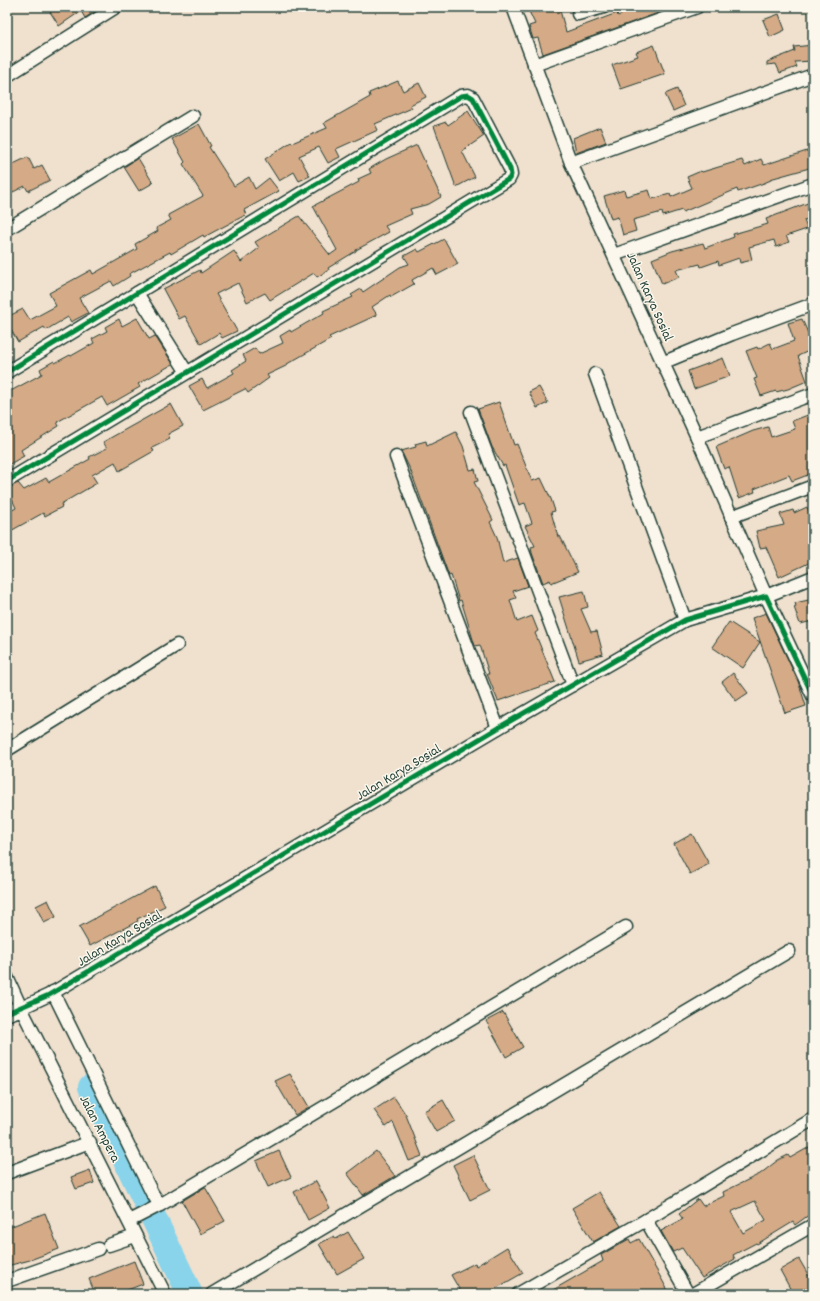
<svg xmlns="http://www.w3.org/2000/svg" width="820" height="1301" font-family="Dekko,sans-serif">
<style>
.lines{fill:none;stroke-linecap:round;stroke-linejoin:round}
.river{stroke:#89d4ea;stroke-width:26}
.building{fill:#d5aa87;stroke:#1f3d34;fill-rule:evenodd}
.minor-casing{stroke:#1f3d34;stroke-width:15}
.tertiary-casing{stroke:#1f3d34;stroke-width:18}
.minor{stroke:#fbf7ec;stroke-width:12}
.tertiary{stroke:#fbf7ec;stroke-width:15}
.cycleway-casing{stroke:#fbf7ec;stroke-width:8}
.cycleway{stroke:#00873e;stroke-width:5}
.labels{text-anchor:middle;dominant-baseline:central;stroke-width:3;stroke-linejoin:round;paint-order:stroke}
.street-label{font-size:14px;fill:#1f3d34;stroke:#fbf7ec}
</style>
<rect width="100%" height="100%" fill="#f0e0ce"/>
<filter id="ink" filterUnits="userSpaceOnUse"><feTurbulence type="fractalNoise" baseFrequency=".025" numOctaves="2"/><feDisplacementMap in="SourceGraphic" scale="8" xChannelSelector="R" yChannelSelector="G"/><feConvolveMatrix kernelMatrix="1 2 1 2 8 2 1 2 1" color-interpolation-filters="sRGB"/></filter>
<g filter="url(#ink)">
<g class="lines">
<path class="river" d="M 91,1087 L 190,1294"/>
</g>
<g class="building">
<path d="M 47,7 L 102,7 L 85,18 L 81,11 L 59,26 Z"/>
<path d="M 527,7 L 559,7 L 566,32 L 617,13 L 618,16 L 635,7 L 675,7 L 543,54 L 538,38 L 533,39 L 529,26 L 535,24 Z"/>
<path d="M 779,14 L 785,30 L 770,37 L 763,20 Z"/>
<path d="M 654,45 L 665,74 L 621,89 L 612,65 L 638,56 L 636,52 Z"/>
<path d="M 813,45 L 813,61 L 795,62 L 797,67 L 780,73 L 776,64 L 767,65 L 767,62 L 795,51 L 794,47 Z"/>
<path d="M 398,81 L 403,91 L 419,83 L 426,97 L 410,105 L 412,108 L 375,124 L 378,130 L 336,149 L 340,157 L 328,163 L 319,147 L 299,156 L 310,176 L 299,181 L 294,172 L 279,181 L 265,159 L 291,142 L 292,143 L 327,128 L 324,123 L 370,97 L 369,93 Z"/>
<path d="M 677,89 L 684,106 L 673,111 L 665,94 Z"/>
<path d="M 468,111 L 484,136 L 462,151 L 475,177 L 456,187 L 434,126 L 446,122 L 448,125 Z"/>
<path d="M 199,124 L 211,146 L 209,147 L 234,186 L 249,177 L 255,189 L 269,178 L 279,191 L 244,210 L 246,215 L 234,221 L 204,237 L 203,235 L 171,254 L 170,252 L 129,274 L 130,276 L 114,286 L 111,281 L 79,298 L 88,313 L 71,322 L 68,317 L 46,330 L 44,327 L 18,342 L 7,323 L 7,317 L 23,309 L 30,320 L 56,306 L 49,293 L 91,270 L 93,274 L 137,249 L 135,244 L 158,231 L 156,228 L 171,220 L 168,215 L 203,196 L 183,164 L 185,162 L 172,139 Z"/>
<path d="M 600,127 L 606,142 L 576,153 L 573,138 Z"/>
<path d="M 417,145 L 441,197 L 429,204 L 410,209 L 412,214 L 385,226 L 389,232 L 356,250 L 356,251 L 328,268 L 329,270 L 317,277 L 314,273 L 270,300 L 265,293 L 247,302 L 238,283 L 216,294 L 237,331 L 222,338 L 219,333 L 201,344 L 185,316 L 179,319 L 163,289 L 200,270 L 201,273 L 234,251 L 241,262 L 259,248 L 255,242 L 299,216 L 330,255 L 337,250 L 313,206 L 359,182 L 358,179 L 371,173 L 369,169 L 386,159 Z"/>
<path d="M 813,149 L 813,167 L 770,179 L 771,180 L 764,183 L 738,192 L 737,189 L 683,212 L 682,210 L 663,216 L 662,212 L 633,220 L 636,231 L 623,235 L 618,217 L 611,219 L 604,196 L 624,190 L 626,196 L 649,190 L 652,199 L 670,194 L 671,197 L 692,188 L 687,177 L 701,171 L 702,172 L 742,160 L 745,166 L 761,159 L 764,165 Z"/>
<path d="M 28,157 L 34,169 L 42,165 L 50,180 L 28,191 L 25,186 L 7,195 L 7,167 Z"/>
<path d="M 138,158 L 153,183 L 139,191 L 124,167 Z"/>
<path d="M 813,201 L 813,218 L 804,220 L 807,229 L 786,236 L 789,242 L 776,247 L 774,240 L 749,247 L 752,260 L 740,263 L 739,258 L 719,265 L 718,261 L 701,267 L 700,264 L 676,270 L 679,277 L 662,284 L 652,259 L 672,251 L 703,243 L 705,248 L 734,237 L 733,234 L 768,224 L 766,219 Z"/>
<path d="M 444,239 L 458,264 L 437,275 L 433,268 L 412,280 L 414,284 L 391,297 L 390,295 L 372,307 L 377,315 L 329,337 L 331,339 L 287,364 L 288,365 L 267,375 L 269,378 L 248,393 L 245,389 L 203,410 L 189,386 L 202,379 L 207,388 L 234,373 L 232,370 L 246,361 L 243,355 L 255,348 L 259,354 L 283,343 L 280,336 L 290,330 L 291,332 L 324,313 L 323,311 L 353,297 L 351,295 L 361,289 L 363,292 L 400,267 L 409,264 L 404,256 L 417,249 L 419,252 Z"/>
<path d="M 137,318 L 149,339 L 155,336 L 173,364 L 138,384 L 140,387 L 107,406 L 102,397 L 57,422 L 59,426 L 21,450 L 24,456 L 8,465 L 11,470 L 7,472 L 7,393 L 42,374 L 40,369 L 54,361 L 55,363 L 70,355 L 71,356 L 94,343 L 92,339 L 107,331 L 105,327 L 119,319 L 122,326 Z"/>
<path d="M 802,319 L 813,345 L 813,349 L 798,356 L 807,381 L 788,389 L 776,392 L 776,391 L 761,396 L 754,379 L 757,378 L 746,351 L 757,347 L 758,349 L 770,343 L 773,349 L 794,341 L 788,323 Z"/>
<path d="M 723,358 L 730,376 L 694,389 L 688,371 Z"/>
<path d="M 539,387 L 548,403 L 537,408 L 529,392 Z"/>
<path d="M 499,402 L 514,445 L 517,444 L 532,481 L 541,478 L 551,499 L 555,511 L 551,512 L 558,537 L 560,536 L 578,572 L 551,583 L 550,580 L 543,583 L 532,553 L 531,547 L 535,546 L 525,526 L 532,523 L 525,503 L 519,505 L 505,465 L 503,466 L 492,447 L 478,409 Z"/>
<path d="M 171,404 L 183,426 L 168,434 L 170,439 L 152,448 L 154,451 L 119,471 L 115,462 L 92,475 L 97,483 L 61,504 L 62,507 L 45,516 L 43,513 L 7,533 L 7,513 L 16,508 L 7,488 L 18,483 L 24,490 L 46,478 L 49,482 L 90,459 L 89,457 L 107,448 L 103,442 Z"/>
<path d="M 813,413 L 813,473 L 792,481 L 789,475 L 754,489 L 755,492 L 739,498 L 729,467 L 724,469 L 716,447 L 753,431 L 768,427 L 771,437 L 795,429 L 792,421 Z"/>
<path d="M 456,432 L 463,446 L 470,470 L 475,469 L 478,481 L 474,482 L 493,520 L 490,522 L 497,537 L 503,563 L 518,558 L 528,586 L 513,591 L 516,598 L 510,600 L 517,622 L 532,616 L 538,631 L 535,633 L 555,682 L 498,701 L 487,674 L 489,674 L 480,645 L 475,646 L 461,600 L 459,601 L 451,575 L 449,576 L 410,469 L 401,451 L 416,447 L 415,444 L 426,441 L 427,446 Z"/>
<path d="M 807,507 L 813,521 L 813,561 L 779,577 L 766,547 L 760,548 L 756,531 L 784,525 L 780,514 L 793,510 L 794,513 Z"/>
<path d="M 584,591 L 588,607 L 581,609 L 591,632 L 597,631 L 603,654 L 579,661 L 559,597 Z"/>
<path d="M 813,599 L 813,621 L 800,624 L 794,607 L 796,606 L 795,603 Z"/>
<path d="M 766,613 L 798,681 L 806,706 L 785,713 L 752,618 Z"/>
<path d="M 729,622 L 760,642 L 743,668 L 712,647 Z"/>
<path d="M 733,673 L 748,693 L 736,701 L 722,682 Z"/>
<path d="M 692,834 L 709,864 L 690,874 L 674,844 Z"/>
<path d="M 155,886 L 165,906 L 137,919 L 138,921 L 90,946 L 79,927 Z"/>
<path d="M 48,900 L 56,917 L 44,923 L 36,906 Z"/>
<path d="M 503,1012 L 523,1047 L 506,1057 L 486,1021 Z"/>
<path d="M 290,1074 L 309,1107 L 295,1115 L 275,1081 Z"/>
<path d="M 394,1097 L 406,1115 L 422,1156 L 409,1161 L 393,1122 L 386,1127 L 374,1110 Z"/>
<path d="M 443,1100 L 455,1121 L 436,1132 L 424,1111 Z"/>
<path d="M 813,1145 L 813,1212 L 795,1225 L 793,1222 L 757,1244 L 756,1243 L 733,1255 L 735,1259 L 702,1278 L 682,1248 L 673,1252 L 661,1231 L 683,1219 L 679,1214 L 698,1199 L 703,1206 L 724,1196 L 723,1192 L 760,1174 L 778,1160 L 788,1155 L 790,1158 ZM 755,1201 L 766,1220 L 743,1233 L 731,1212 Z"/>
<path d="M 279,1151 L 291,1177 L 268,1187 L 256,1161 Z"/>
<path d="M 376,1151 L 395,1176 L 363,1195 L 347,1173 Z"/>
<path d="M 473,1155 L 490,1190 L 470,1200 L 453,1165 Z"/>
<path d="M 90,1170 L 94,1183 L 76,1189 L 71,1177 Z"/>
<path d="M 316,1181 L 330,1208 L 308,1220 L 294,1192 Z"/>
<path d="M 205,1187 L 225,1221 L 200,1234 L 182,1201 Z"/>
<path d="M 599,1192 L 621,1226 L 593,1242 L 572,1208 Z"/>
<path d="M 45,1213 L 59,1249 L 30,1260 L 7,1266 L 7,1228 Z"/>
<path d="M 348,1232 L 364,1259 L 337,1274 L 319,1244 L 334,1236 L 336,1239 Z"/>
<path d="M 629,1239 L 631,1243 L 639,1239 L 670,1294 L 546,1294 L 603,1261 L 601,1255 Z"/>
<path d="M 507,1247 L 523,1273 L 486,1294 L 462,1294 L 451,1275 L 475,1263 L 476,1266 Z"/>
<path d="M 799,1259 L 813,1283 L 813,1291 L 808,1294 L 793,1294 L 780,1270 Z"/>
<path d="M 134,1261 L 143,1284 L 117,1294 L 95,1294 L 89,1279 Z"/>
</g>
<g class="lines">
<g class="minor-casing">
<g id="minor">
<path d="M 513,7 L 571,163 L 697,437 L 766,596 L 813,577"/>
<path d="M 578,14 L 604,7"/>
<path d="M 534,65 L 697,7"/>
<path d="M 7,76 L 116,7"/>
<path d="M 571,163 L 813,75"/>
<path d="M 7,229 L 193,116"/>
<path d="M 614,255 L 813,184"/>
<path d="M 137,293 L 186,371"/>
<path d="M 662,363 L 732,334 L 813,304"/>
<path d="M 7,372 L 461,96 L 468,95 L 473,98 L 510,169 L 511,175 L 509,179 L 7,481"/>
<path d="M 595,374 L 685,620"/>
<path d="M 471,412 L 573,685"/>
<path d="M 697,437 L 813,394"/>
<path d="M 396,457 L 498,728"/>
<path d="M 731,517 L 813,486"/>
<path d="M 7,750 L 177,645"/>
<path d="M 7,977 L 21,1008 L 165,1294"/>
<path d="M 53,992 L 152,1193 L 160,1205"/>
<path d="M 21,1008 L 49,995 L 498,728 L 685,620 L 766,596 L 813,696"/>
<path d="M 7,1173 L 90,1142"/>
<path d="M 646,1220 L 688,1294"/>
<path d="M 129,1221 L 160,1205 L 626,927"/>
<path d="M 109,1245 L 135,1236"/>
<path d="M 7,1281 L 98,1249"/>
<path d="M 212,1294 L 789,951"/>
<path d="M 518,1294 L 646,1220 L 813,1119"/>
<path d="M 693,1294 L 813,1225"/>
</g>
</g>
<g class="tertiary-casing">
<path id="tertiary" d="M 7,1013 L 21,1008"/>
</g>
<use href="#minor" class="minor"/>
<use href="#tertiary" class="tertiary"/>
<g class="cycleway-casing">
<g id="cycleway">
<path d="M 7,372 L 461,96 L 468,95 L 473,98 L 510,169 L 511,175 L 509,179 L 7,481"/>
<path d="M 7,1013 L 49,995 L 498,728 L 685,620 L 766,596 L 813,696"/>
</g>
</g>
<use href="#cycleway" class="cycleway"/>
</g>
</g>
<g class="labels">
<g class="street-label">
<text transform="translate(649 297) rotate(66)">Jalan Karya Sosial</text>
<text transform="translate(399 773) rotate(-31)">Jalan Karya Sosial</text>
<text transform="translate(120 939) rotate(-31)">Jalan Karya Sosial</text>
<text transform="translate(99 1129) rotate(63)">Jalan Ampera</text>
</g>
</g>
<rect width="820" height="1301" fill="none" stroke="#fbf7ec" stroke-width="24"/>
<rect x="12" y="12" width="796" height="1277" fill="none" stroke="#1f3d34" stroke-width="1.5" filter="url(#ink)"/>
</svg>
